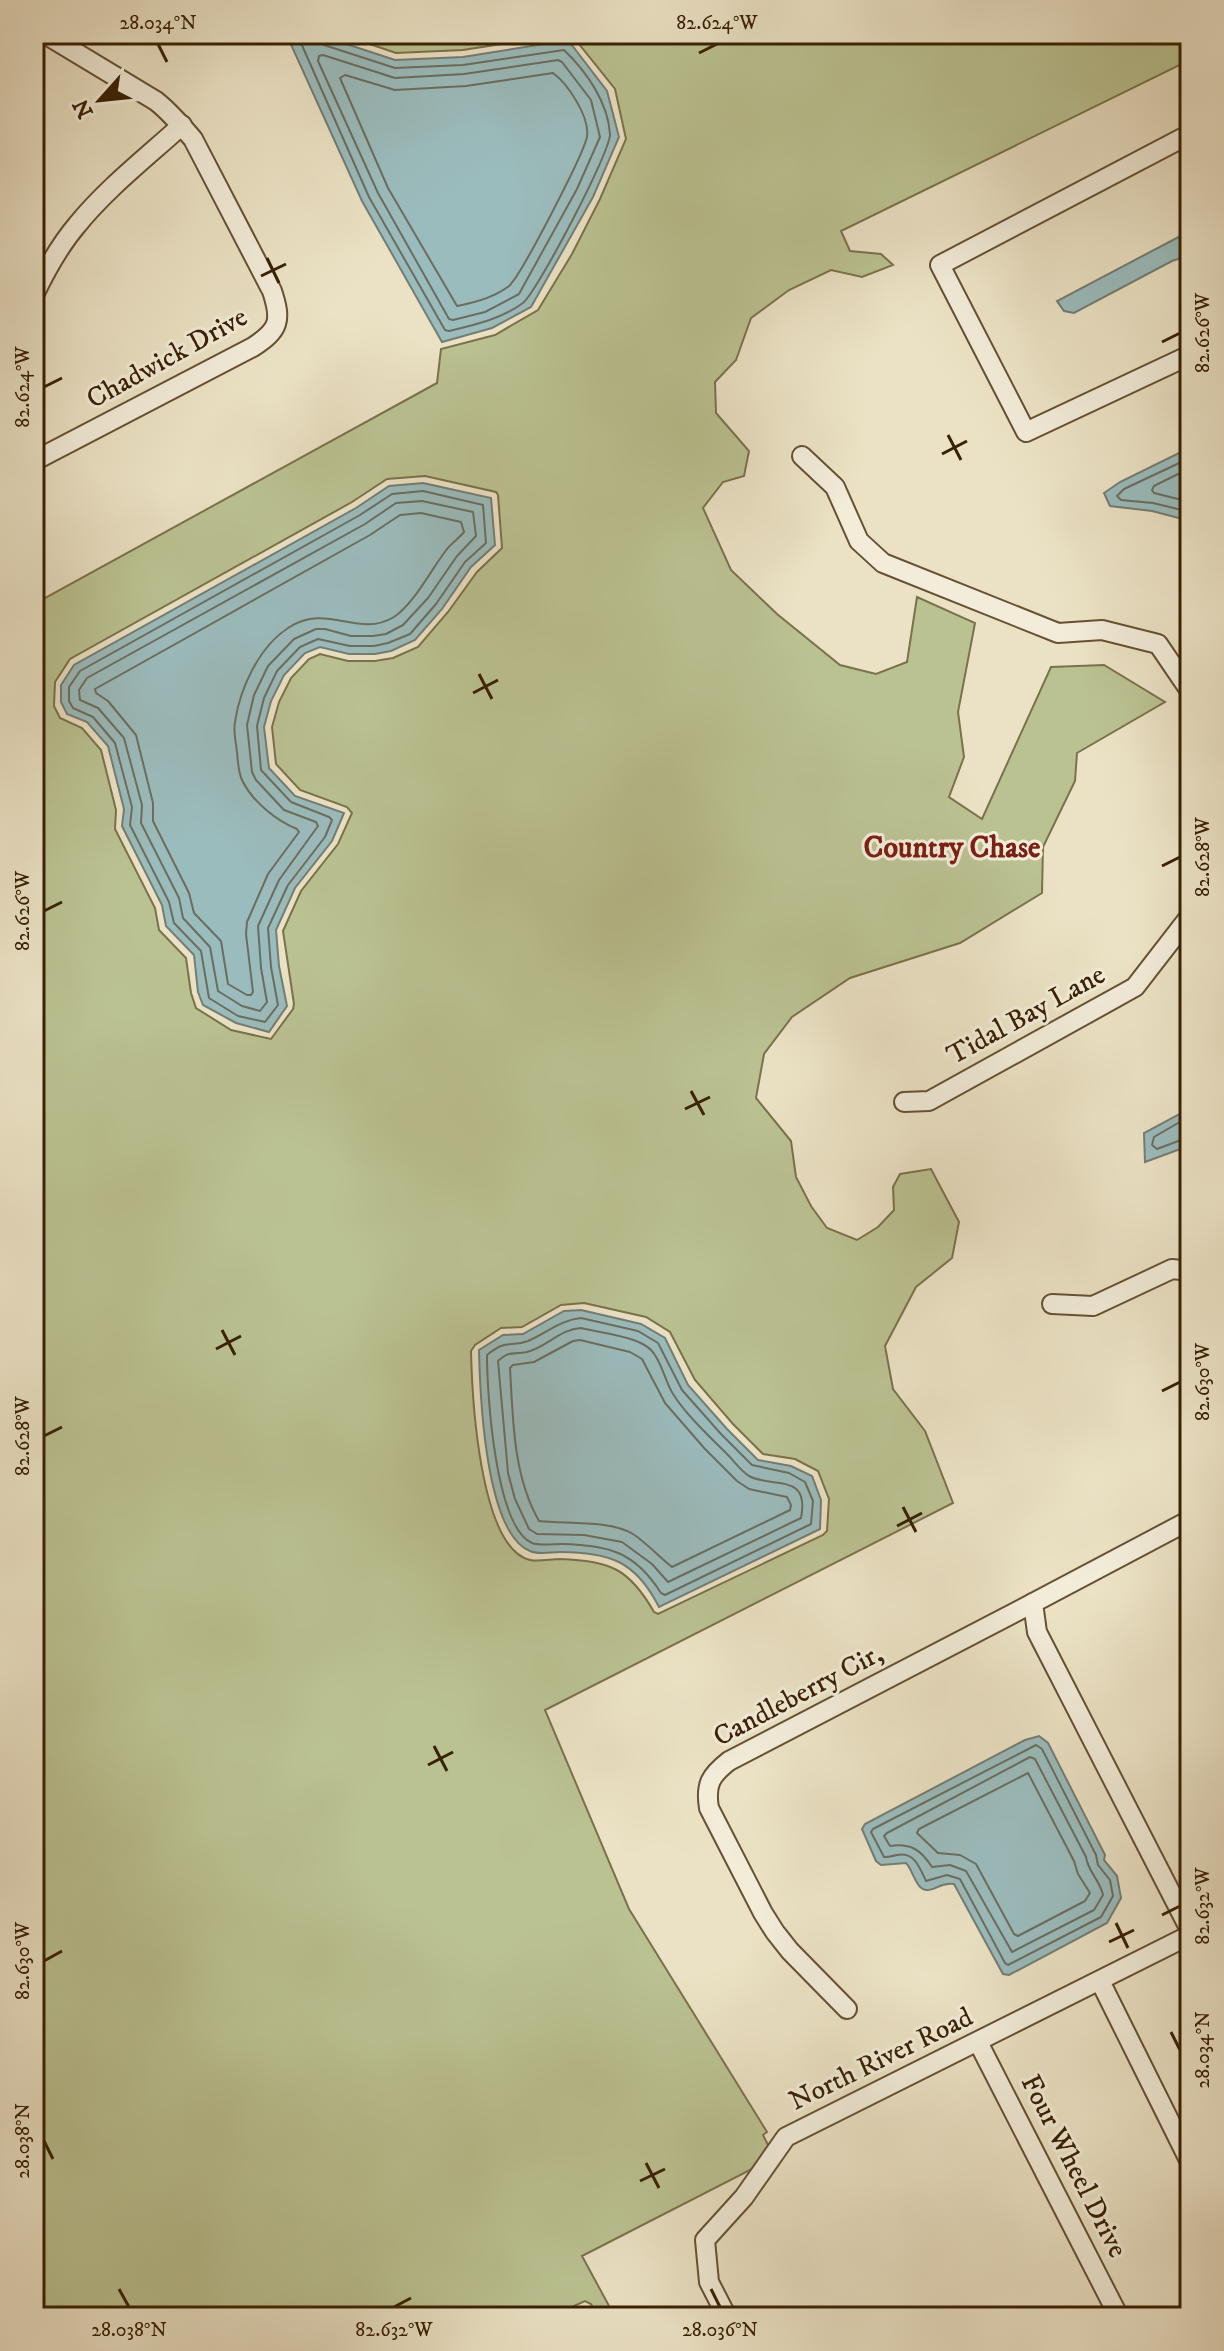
<svg xmlns="http://www.w3.org/2000/svg" width="1224" height="2351" font-family="'IM FELL DW Pica',serif">
<style>
.green{fill:#bbc292;stroke:#7a724a;stroke-width:2;fill-rule:evenodd}
.water{fill:#9bbcbd;stroke:#747e73;stroke-width:2}
.lines{fill:none;stroke-linecap:round;stroke-linejoin:round}
.shore{stroke:#6a6e60;stroke-width:2}
.street-casing{stroke:#665134;stroke-width:22}
.street{stroke:#f2ecd9;stroke-width:18}
.ticks{fill:none;stroke:#392103;stroke-width:3}
.labels{text-anchor:middle;dominant-baseline:central;stroke-width:6;stroke-linejoin:round;paint-order:stroke}
.street-label{font-size:28px;fill:#392103;stroke:#f2ecd9}
.neighbourhood-label{font-size:30px;font-weight:bold;fill:#7a1f14;stroke:#f2ecd9}
.neatline{fill:none;stroke:#392103;stroke-width:3}
.ticks-label{font-size:20px;text-anchor:middle;fill:#392103}
</style>
<rect width="100%" height="100%" fill="#ebe2c5"/>
<filter id="stains"><feTurbulence type="fractalNoise" baseFrequency=".0025" numOctaves="4"/><feColorMatrix values="0 0 0 0 .2 0 0 0 0 .09 0 0 0 0 .02 0 0 0 .5 -.17"/></filter>
<radialGradient id="worn" r=".72"><stop offset=".6" stop-color="#630" stop-opacity="0"/><stop offset="1" stop-color="#630" stop-opacity=".3"/></radialGradient>
<g class="green">
<path d="M 340,34 L 565,34 L 463,50 L 396,53 Z"/>
<path d="M 571,34 L 1190,34 L 1190,60 L 841,231 L 850,251 L 881,254 L 893,265 L 862,277 L 831,270 L 789,290 L 751,318 L 736,360 L 715,382 L 716,413 L 749,451 L 744,476 L 723,482 L 703,508 L 731,570 L 777,614 L 840,665 L 876,674 L 907,662 L 917,597 L 975,623 L 958,712 L 964,757 L 949,797 L 982,819 L 1051,667 L 1104,665 L 1165,702 L 1077,753 L 1075,781 L 1043,847 L 1042,893 L 960,943 L 850,978 L 792,1017 L 764,1054 L 756,1098 L 791,1141 L 796,1177 L 811,1206 L 827,1228 L 857,1240 L 878,1227 L 894,1210 L 893,1187 L 900,1174 L 931,1169 L 959,1222 L 952,1258 L 916,1287 L 885,1346 L 893,1389 L 925,1431 L 953,1503 L 545,1710 L 629,1909 L 767,2132 L 763,2135 L 769,2147 L 754,2168 L 582,2256 L 615,2317 L 597,2317 L 591,2304 L 585,2301 L 567,2309 L 563,2317 L 34,2317 L 34,604 L 437,383 L 441,349 L 495,335 L 538,310 L 572,254 L 600,199 L 626,139 L 615,89 ZM 425,476 L 496,492 L 498,495 L 502,548 L 477,572 L 448,612 L 418,647 L 393,658 L 375,661 L 348,661 L 320,654 L 309,659 L 291,678 L 279,702 L 272,727 L 276,764 L 300,790 L 347,807 L 352,813 L 338,844 L 301,891 L 283,931 L 294,1004 L 293,1009 L 271,1039 L 231,1030 L 196,1008 L 191,993 L 186,958 L 159,930 L 155,908 L 115,829 L 116,810 L 101,750 L 82,728 L 60,718 L 54,706 L 55,682 L 70,659 L 352,502 L 387,479 ZM 584,1303 L 646,1317 L 670,1332 L 695,1380 L 733,1424 L 763,1454 L 795,1459 L 818,1471 L 829,1499 L 827,1531 L 823,1535 L 658,1614 L 654,1612 C 629,1568 610,1561 560,1559 C 551,1559 539,1562 530,1560 C 479,1548 472,1394 471,1351 L 475,1345 L 501,1328 L 522,1327 L 561,1305 Z"/>
</g>
<g class="water">
<path d="M 295,34 L 316,34 L 395,60 L 463,57 L 568,40 L 607,91 L 619,137 L 593,197 L 531,307 L 492,328 L 442,342 L 362,201 L 288,38 Z"/>
<path d="M 1190,231 L 1190,255 L 1172,261 L 1074,313 L 1064,311 L 1057,301 Z"/>
<path d="M 1185,450 L 1190,450 L 1190,521 L 1152,511 L 1110,506 L 1104,493 L 1120,482 Z"/>
<path d="M 423,483 L 491,498 L 495,545 L 471,567 L 442,609 L 415,640 L 391,651 L 375,654 L 349,654 L 320,647 L 305,653 L 284,675 L 271,701 L 264,727 L 269,768 L 295,796 L 344,813 L 332,841 L 295,888 L 276,930 L 279,966 L 287,1006 L 269,1032 L 236,1023 L 203,1005 L 198,992 L 194,955 L 166,926 L 162,905 L 122,826 L 124,809 L 108,746 L 87,722 L 67,714 L 61,702 L 61,685 L 74,665 L 356,508 L 389,486 Z"/>
<path d="M 1190,1106 L 1190,1149 L 1183,1148 L 1145,1162 L 1144,1133 L 1178,1115 Z"/>
<path d="M 581,1310 L 641,1324 L 665,1338 L 688,1385 L 727,1429 L 758,1460 L 791,1466 L 812,1476 L 821,1500 L 820,1529 L 659,1607 C 635,1560 610,1553 560,1552 C 551,1552 538,1555 530,1551 C 485,1533 480,1394 479,1350 L 503,1335 L 523,1334 L 564,1311 Z"/>
<path d="M 1039,1736 L 1048,1743 L 1105,1855 L 1104,1860 L 1117,1876 L 1121,1898 L 1107,1923 L 1009,1975 L 1003,1974 L 954,1884 C 939,1882 936,1891 927,1890 C 916,1890 913,1870 906,1863 L 881,1865 L 876,1861 L 862,1829 L 865,1824 L 1025,1740 Z"/>
</g>
<g class="lines">
<g class="shore">
<path d="M 297,34 L 369,197 L 445,330 L 449,331 C 474,325 501,319 523,303 C 537,292 611,151 610,134 C 608,102 586,71 564,50 L 463,65 L 395,68 L 324,45 L 319,40 L 318,34"/>
<path d="M 323,55 L 395,78 L 464,74 L 558,60 L 562,62 L 591,100 L 600,137 L 577,189 L 519,294 L 485,312 L 453,320 L 449,319 L 378,193 L 318,61 L 319,56 Z"/>
<path d="M 553,73 C 568,84 590,117 587,137 C 583,155 522,274 509,286 C 495,297 473,303 457,306 L 388,188 L 340,78 L 345,75 L 395,90 L 466,86 Z"/>
<path d="M 1190,458 L 1124,489 L 1117,496 L 1121,500 L 1153,503 L 1190,512"/>
<path d="M 1190,468 L 1154,486 L 1152,490 L 1154,493 L 1190,502"/>
<path d="M 423,491 L 483,505 L 486,543 L 465,562 L 436,604 L 410,634 L 388,643 L 374,646 L 350,646 L 318,639 L 300,647 L 277,671 L 264,698 L 257,726 L 261,770 L 291,802 L 329,817 L 332,820 L 325,837 L 288,885 L 268,928 L 271,967 L 278,1005 L 265,1022 L 238,1016 L 209,998 L 201,951 L 174,923 L 169,902 L 130,825 L 132,807 L 115,743 L 93,717 L 73,708 L 69,701 L 69,687 L 80,671 L 360,515 L 392,494 Z"/>
<path d="M 422,501 L 473,512 L 476,536 L 457,556 L 428,598 L 403,625 L 386,634 L 373,636 L 351,636 L 325,629 L 316,629 L 294,639 L 268,666 L 254,695 L 247,725 L 252,772 L 256,780 L 284,810 L 316,822 L 318,826 L 279,880 L 258,926 L 261,968 L 267,1002 L 260,1011 L 242,1006 L 218,991 L 210,947 L 183,918 L 179,898 L 141,823 L 142,805 L 124,738 L 98,708 L 80,700 L 79,690 L 87,678 L 365,524 L 396,503 Z"/>
<path d="M 421,513 L 461,522 L 464,532 C 459,538 452,543 447,549 C 432,568 414,604 394,617 C 357,639 328,602 288,628 C 259,647 240,688 235,722 C 233,731 236,742 237,752 C 238,762 238,773 243,782 C 253,802 277,821 297,829 L 299,832 L 268,874 L 247,922 L 246,934 L 253,992 L 251,995 L 247,995 L 228,984 L 221,941 L 194,913 L 189,893 L 153,821 L 153,803 L 136,735 L 108,701 L 96,693 L 95,689 L 370,535 L 400,515 Z"/>
<path d="M 1190,1116 L 1154,1137 L 1152,1145 L 1157,1149 L 1181,1140 L 1190,1141"/>
<path d="M 581,1318 L 638,1331 L 658,1343 L 682,1390 L 721,1434 L 752,1465 L 789,1473 L 805,1482 L 813,1501 L 811,1524 L 665,1595 L 661,1593 C 635,1552 609,1545 562,1544 C 553,1544 540,1546 532,1543 C 495,1527 487,1392 487,1355 C 507,1338 510,1348 528,1341 C 547,1333 560,1320 581,1318 Z"/>
<path d="M 581,1328 C 600,1333 637,1336 651,1350 C 662,1361 665,1382 673,1394 C 687,1416 709,1436 727,1454 C 734,1461 741,1471 749,1476 C 773,1489 810,1472 801,1518 L 668,1582 L 652,1564 L 622,1542 L 584,1535 L 537,1534 L 529,1529 L 515,1499 L 508,1473 L 498,1361 C 510,1350 513,1355 527,1352 C 547,1347 560,1329 581,1328 Z"/>
<path d="M 580,1340 L 630,1352 L 642,1359 L 665,1403 L 705,1449 L 737,1481 L 749,1489 L 787,1497 L 791,1505 L 790,1510 L 672,1567 C 659,1557 648,1544 633,1534 C 610,1520 566,1524 539,1521 C 513,1476 513,1419 510,1368 L 513,1365 L 534,1362 L 573,1341 Z"/>
<path d="M 1036,1745 L 1042,1749 L 1096,1855 L 1098,1865 L 1110,1880 L 1113,1896 L 1101,1917 L 1008,1965 L 1005,1963 L 960,1879 L 947,1875 L 926,1881 C 920,1869 915,1851 897,1855 C 893,1856 888,1857 884,1857 L 871,1832 L 873,1829 Z"/>
<path d="M 1030,1757 L 1035,1759 L 1086,1857 C 1088,1872 1100,1880 1103,1895 L 1094,1910 L 1012,1952 L 966,1871 L 950,1865 L 932,1867 C 921,1850 911,1843 890,1846 L 884,1836 L 887,1833 Z"/>
<path d="M 1028,1773 L 1074,1861 L 1078,1874 L 1090,1893 L 1085,1901 L 1018,1936 L 1014,1934 L 976,1864 L 960,1855 L 938,1853 L 917,1833 L 919,1829 Z"/>
</g>
<g class="street-casing">
<g id="street">
<path d="M 1190,134 L 940,265 L 1026,432 L 1190,355"/>
<path d="M 34,295 C 46,270 59,246 77,225 C 107,188 147,157 182,125"/>
<path d="M 802,456 L 835,487 L 859,541 L 883,563 L 1058,633 L 1102,630 L 1158,644 L 1190,691"/>
<path d="M 34,461 L 253,347 C 279,330 282,321 272,291 L 193,139 C 181,125 170,112 156,101 L 45,34"/>
<path d="M 904,1102 L 929,1101 L 1135,987 L 1190,916"/>
<path d="M 1052,1304 L 1093,1306 L 1172,1269 L 1190,1271"/>
<path d="M 1190,1520 L 1033,1603 L 1037,1632 L 1190,1930"/>
<path d="M 1100,1981 L 1190,2162"/>
<path d="M 847,2009 L 790,1951 L 775,1932 L 763,1913 L 709,1808 C 705,1784 711,1775 729,1761 L 1033,1603"/>
<path d="M 978,2042 L 1119,2317"/>
<path d="M 727,2317 L 709,2282 L 705,2240 L 744,2197 L 786,2137 L 1190,1935"/>
</g>
</g>
<use href="#street" class="street"/>
</g>
<path class="ticks" d="M 158,44 L 167,62M 699,53 L 717,44M 267,258 L 279,283M 261,276 L 286,264M 1162,342 L 1180,333M 44,387 L 62,378M 948,435 L 961,460M 942,454 L 967,441M 479,674 L 492,699M 473,693 L 498,680M 1162,866 L 1180,857M 44,911 L 62,902M 691,1091 L 704,1115M 685,1109 L 710,1097M 222,1330 L 235,1355M 216,1349 L 241,1336M 1162,1391 L 1180,1382M 44,1436 L 62,1427M 903,1507 L 916,1532M 897,1526 L 922,1513M 434,1746 L 447,1771M 428,1765 L 453,1752M 1162,1915 L 1180,1906M 1116,1923 L 1128,1948M 1109,1942 L 1134,1930M 44,1961 L 62,1951M 1171,2032 L 1180,2050M 44,2141 L 53,2159M 646,2163 L 659,2188M 640,2181 L 665,2169M 119,2289 L 129,2307M 711,2289 L 720,2307M 394,2307 L 411,2298"/>
<g class="labels">
<g class="street-label">
<text transform="translate(167 358) rotate(-29)">Chadwick Drive</text>
<text transform="translate(1026 1015) rotate(-29)">Tidal Bay Lane</text>
<text transform="translate(798 1695) rotate(-28)">Candleberry Cir,</text>
<text transform="translate(881 2059) rotate(-26)">North River Road</text>
<text transform="translate(1074 2166) rotate(63)">Four Wheel Drive</text>
</g>
<g class="neighbourhood-label">
<text x="952" y="848">Country Chase</text>
</g>
</g>
<rect width="1224" height="2351" fill="none" stroke="#ebe2c5" stroke-width="88"/>
<g transform="translate(100 100) rotate(243)" stroke="#f2ecd9" stroke-width="6" paint-order="stroke">
<path d="M0-6L14 30L0 20L-14 30Z" fill="#392103"/>
<text y="-12" font-size="22" font-weight="bold" text-anchor="middle" fill="#392103">N</text>
</g>
<rect x="44" y="44" width="1136" height="2263" class="neatline"/>
<g class="ticks-label">
<text x="158" y="29">28.034°N</text>
<text x="717" y="29">82.624°W</text>
<text transform="translate(1202 333) rotate(-90)" y="7">82.626°W</text>
<text transform="translate(22 387) rotate(-90)" y="7">82.624°W</text>
<text transform="translate(1202 857) rotate(-90)" y="7">82.628°W</text>
<text transform="translate(22 911) rotate(-90)" y="7">82.626°W</text>
<text transform="translate(1202 1382) rotate(-90)" y="7">82.630°W</text>
<text transform="translate(22 1436) rotate(-90)" y="7">82.628°W</text>
<text transform="translate(1202 1906) rotate(-90)" y="7">82.632°W</text>
<text transform="translate(22 1961) rotate(-90)" y="7">82.630°W</text>
<text transform="translate(1202 2050) rotate(-90)" y="7">28.034°N</text>
<text transform="translate(22 2141) rotate(-90)" y="7">28.038°N</text>
<text x="129" y="2336">28.038°N</text>
<text x="394" y="2336">82.632°W</text>
<text x="720" y="2336">28.036°N</text>
</g>
<rect width="100%" height="100%" filter="url(#stains)"/>
<rect width="100%" height="100%" fill="url(#worn)"/>
</svg>
